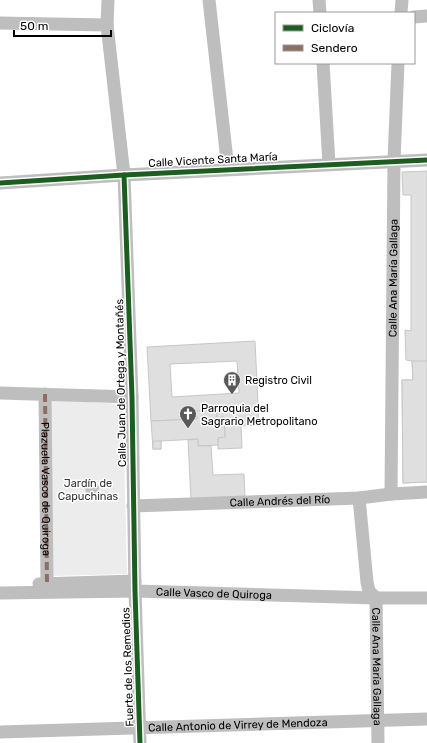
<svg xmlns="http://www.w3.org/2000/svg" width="427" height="743" font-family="Rubik,sans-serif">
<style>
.green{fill:#ececec}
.water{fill:#bfbfbf}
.building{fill:#dfdfdf;stroke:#c7c7c7;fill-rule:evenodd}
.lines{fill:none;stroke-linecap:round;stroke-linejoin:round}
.minor{stroke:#bebebe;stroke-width:13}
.quiet{stroke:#8d6e63;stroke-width:4;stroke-dasharray:8 4;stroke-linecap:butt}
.cycleway-casing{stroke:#fff;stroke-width:8}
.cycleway{stroke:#1b5e20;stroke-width:5}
.labels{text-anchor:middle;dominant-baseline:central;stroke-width:3;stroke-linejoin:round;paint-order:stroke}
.street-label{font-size:11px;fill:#000;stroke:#fff}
.poi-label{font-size:11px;fill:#000;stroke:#fff;text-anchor:start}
.park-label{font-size:11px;fill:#333;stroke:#fff}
</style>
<rect width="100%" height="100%" fill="#fff"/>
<path class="green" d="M 50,400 L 123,404 L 127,574 L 52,576 Z"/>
<circle class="water" cx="92" cy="488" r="7"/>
<g class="building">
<path d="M 427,171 L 427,482 L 403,483 L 402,380 L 413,380 L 412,361 L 406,360 L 405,330 L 411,331 L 411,195 L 403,195 L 402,172 Z"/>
<path d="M 255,341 L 259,425 L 241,426 L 242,448 L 218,449 L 218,438 L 225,437 L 224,417 L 217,418 L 216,410 L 196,411 L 197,419 L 151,421 L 147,347 ZM 237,361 L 239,393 L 172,397 L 170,364 Z"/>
<path d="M 412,361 L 427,361 L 427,482 L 403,483 L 402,380 L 413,380 Z"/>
<path d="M 216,410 L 217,418 L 224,417 L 225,437 L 218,438 L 218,445 L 198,446 L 198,439 L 161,441 L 161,449 L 153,449 L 151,421 L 197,419 L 196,411 Z"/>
<path d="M 198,439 L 198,446 L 211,446 L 213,475 L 244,474 L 245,496 L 191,499 L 188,440 Z"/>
<rect x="153" y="441" width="8" height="8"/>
</g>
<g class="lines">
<g class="minor">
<path d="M 108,0 L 107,25 L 124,175 L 132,397 L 135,591 L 140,743"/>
<path d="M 209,0 L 228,169"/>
<path d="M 319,0 L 320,13"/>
<path d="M 401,13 L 402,0"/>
<path d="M 414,17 L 427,16"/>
<path d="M 0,23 L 107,25"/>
<path d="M 323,63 L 329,164"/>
<path d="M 0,183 L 124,175 L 427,160"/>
<path d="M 0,393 L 132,397"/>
<path d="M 45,394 L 47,583"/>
<path id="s1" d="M 391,494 L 394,161 L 398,63"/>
<path id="s2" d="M 359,498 L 367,582 L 369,591 L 376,598 L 378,743"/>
<path id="s3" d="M 133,506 L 359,498 L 391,494 L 427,492"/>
<path d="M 39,584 L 135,581"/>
<path id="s4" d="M 0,593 L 135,591 L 376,598 L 427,598"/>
<path id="s5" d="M 0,732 L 427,719"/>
</g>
<path class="quiet" id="s6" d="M 45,394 L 47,583"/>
<g class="cycleway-casing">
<g id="cycleway">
<path d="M 124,175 L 132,397 L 135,591 L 140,743"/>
<path d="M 0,183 L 124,175 L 427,160"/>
</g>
</g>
<use href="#cycleway" class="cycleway"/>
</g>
<defs>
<g id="building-pin" transform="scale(0.9)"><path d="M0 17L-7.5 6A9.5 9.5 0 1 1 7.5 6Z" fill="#595959" stroke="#fff"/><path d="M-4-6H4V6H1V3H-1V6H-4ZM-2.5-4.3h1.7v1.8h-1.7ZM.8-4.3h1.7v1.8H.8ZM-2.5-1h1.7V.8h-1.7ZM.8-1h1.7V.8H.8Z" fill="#fff"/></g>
<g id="church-pin" transform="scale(0.9)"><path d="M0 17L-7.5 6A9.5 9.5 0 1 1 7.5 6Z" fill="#595959" stroke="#fff"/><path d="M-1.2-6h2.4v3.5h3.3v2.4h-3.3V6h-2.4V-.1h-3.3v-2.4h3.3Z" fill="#fff"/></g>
</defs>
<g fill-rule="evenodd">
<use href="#building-pin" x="232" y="380"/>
<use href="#church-pin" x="188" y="414"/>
</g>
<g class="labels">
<g class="street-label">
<text transform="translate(213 160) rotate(-3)">Calle Vicente Santa María</text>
<text stroke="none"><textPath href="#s1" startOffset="216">Calle Ana María Gallaga</textPath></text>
<text transform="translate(121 383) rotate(-91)">Calle Juan de Ortega y Montañés</text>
<text stroke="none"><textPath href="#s6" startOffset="95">Plazuela Vasco de Quiroga</textPath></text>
<text stroke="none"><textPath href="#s3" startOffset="147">Calle Andrés del Río</textPath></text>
<text stroke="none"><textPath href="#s4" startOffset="214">Calle Vasco de Quiroga</textPath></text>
<text transform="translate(128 667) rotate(-92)">Fuerte de los Remedios</text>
<text stroke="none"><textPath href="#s2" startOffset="172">Calle Ana María Gallaga</textPath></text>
<text stroke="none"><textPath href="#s5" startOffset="238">Calle Antonio de Virrey de Mendoza</textPath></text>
</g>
<g class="poi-label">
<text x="245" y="380">Registro Civil</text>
<text x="201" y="408">Parroquia del<tspan x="201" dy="13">Sagrario Metropolitano</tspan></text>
</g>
<g class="park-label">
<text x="88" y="483">Jardín de<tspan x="88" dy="13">Capuchinas</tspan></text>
</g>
</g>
<rect x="275" y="12" width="140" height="52" fill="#ffffff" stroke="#999999"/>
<rect x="283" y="25" width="20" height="6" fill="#1b5e20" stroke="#999999"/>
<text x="311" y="32" font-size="12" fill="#000000">Ciclovía</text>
<rect x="283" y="45" width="20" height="6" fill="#8d6e63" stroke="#999999"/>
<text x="311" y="52" font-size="12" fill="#000000">Sendero</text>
<path d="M14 30v6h97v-6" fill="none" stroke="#000000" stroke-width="2"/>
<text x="20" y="30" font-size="12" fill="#000000" stroke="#ffffff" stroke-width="3" paint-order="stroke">50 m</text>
</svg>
